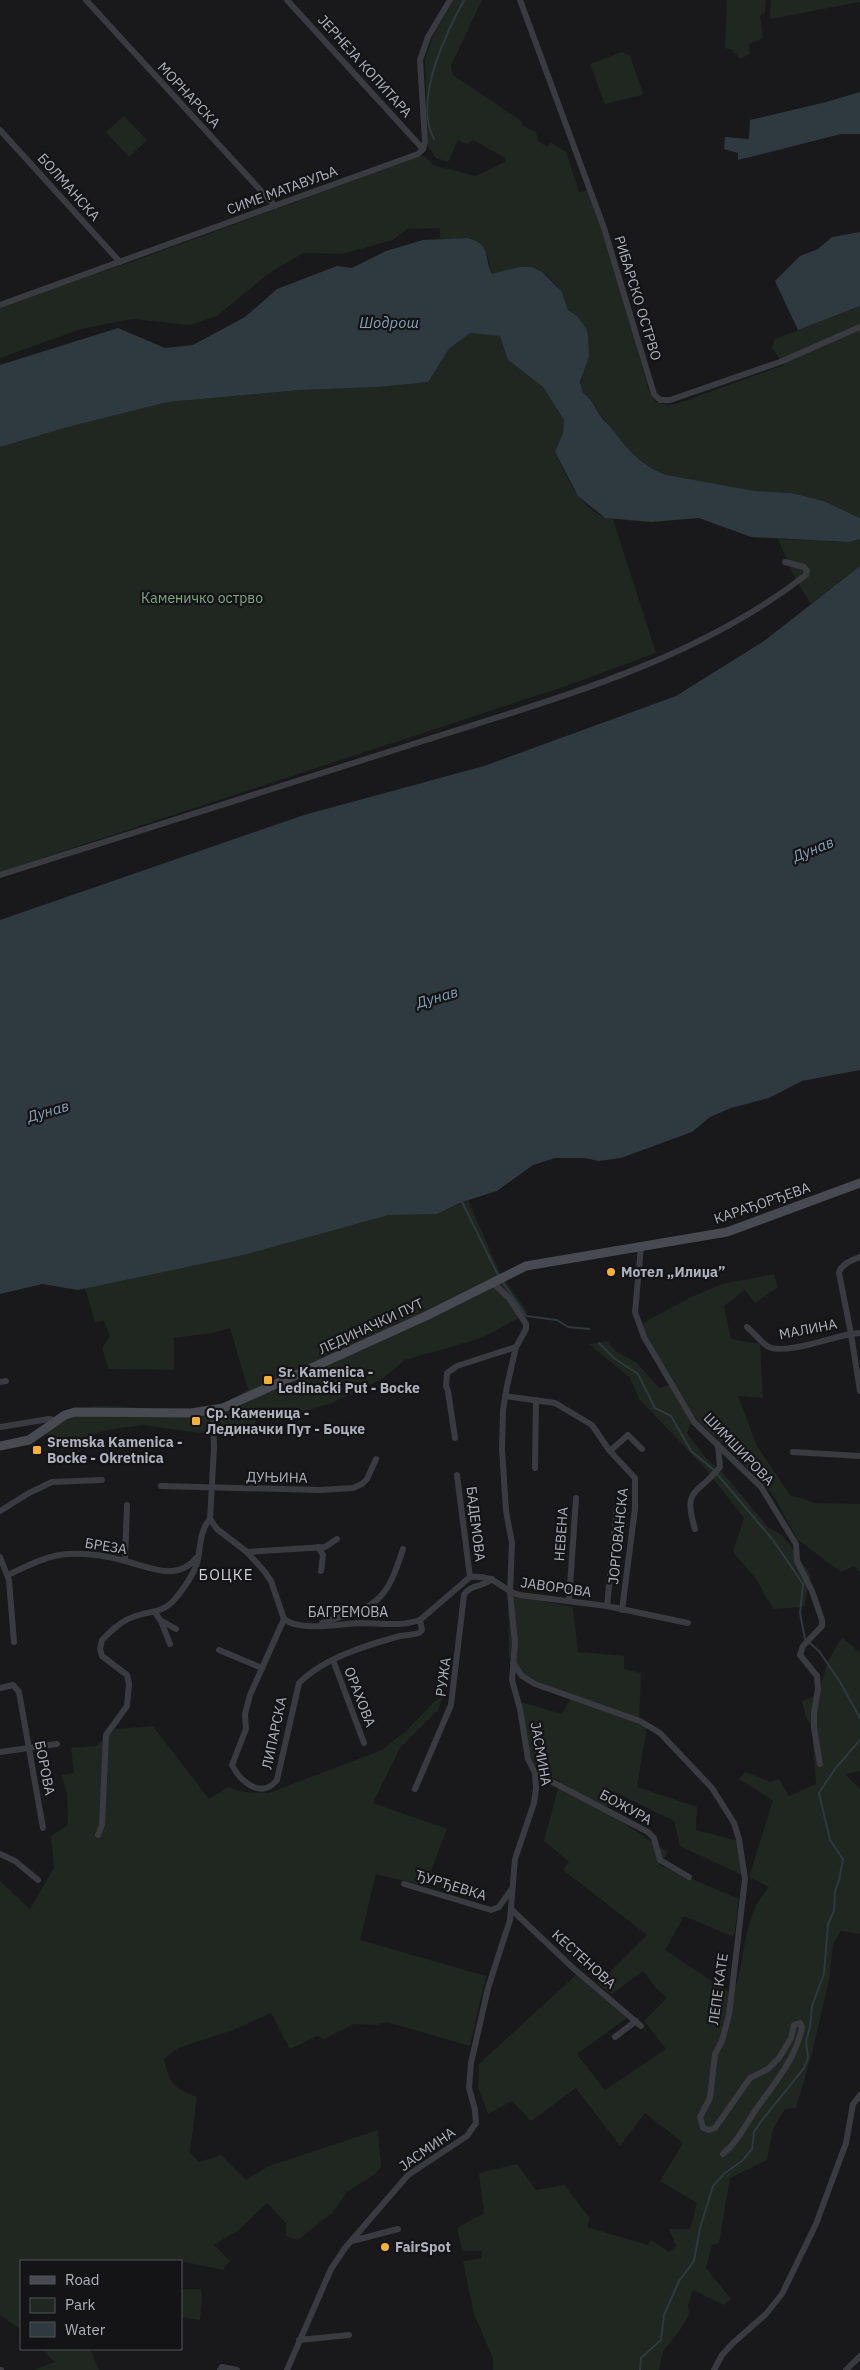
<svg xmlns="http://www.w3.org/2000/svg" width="860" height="2370" font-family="'IBM Plex Sans',sans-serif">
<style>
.green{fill:#1f2720}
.water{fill:#2f3940}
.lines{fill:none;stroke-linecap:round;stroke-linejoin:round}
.stream{stroke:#2f3940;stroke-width:2}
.minor{stroke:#3a3b41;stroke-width:6}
.secondary{stroke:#484a51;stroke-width:9}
.poi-dot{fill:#f5b038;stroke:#141417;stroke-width:2}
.labels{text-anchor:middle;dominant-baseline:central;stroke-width:4.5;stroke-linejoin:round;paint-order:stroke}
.street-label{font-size:14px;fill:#acb1bb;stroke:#141417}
.park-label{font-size:14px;fill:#82a684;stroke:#141417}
.poi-label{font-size:14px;font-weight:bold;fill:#acb1bb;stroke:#141417;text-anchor:start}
.water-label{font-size:15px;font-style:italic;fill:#83a0b6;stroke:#141417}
.neighbourhood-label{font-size:15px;letter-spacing:1px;fill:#cdd0d7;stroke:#141417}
</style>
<rect width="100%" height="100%" fill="#19191c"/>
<g class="green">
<path d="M 454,0 L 482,0 L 451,66 L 453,75 L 520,120 L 523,126 L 536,132 L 538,141 L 547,147 L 550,142 L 566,152 L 579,192 L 590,190 L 614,264 L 649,391 L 656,402 L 667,405 L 676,404 L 784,365 L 772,348 L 775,339 L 860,306 L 860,518 L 824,501 L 792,493 L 755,491 L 667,475 C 637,466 620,440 602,417 C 595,409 593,399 583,393 C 578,381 584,374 587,363 C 588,358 587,352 587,347 C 586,330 584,319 568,310 C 566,304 565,297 561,292 C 553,278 535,265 519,267 C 510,268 501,275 492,274 L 487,255 L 467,238 L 440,239 L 440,228 L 407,229 L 393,240 L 342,254 L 303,253 L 268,274 L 217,316 L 190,325 L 133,319 L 81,329 L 0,358 L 0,306 L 137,260 L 421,156 L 426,157 L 433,165 L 476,176 L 505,162 L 505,158 L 473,140 L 466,144 L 458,140 L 448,162 L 436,158 L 428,146 L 425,59 L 433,36 Z"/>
<path d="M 727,0 L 766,0 L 765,12 L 760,16 L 763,38 L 749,44 L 750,54 L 740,59 L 732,50 L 725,48 Z"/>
<path d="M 771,0 L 860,0 L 860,2 L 770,19 Z"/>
<path d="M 622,52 L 630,56 L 643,93 L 642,95 L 605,104 L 590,64 Z"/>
<path d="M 124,116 L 147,140 L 129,157 L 106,132 Z"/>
<path d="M 470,333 L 501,336 L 508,360 L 543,387 L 564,420 L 563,433 L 555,452 C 566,476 583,516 613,519 L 656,653 L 566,686 L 0,872 L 0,447 L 68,427 L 168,402 L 300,390 L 379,387 L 427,382 L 449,349 Z"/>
<path d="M 778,539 L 850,542 L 860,539 L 860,566 L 811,604 L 795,578 Z"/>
<path d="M 468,1200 L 500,1273 L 528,1313 L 482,1338 L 405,1360 L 382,1379 L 332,1403 L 289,1416 L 255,1417 L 256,1430 L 200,1433 L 143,1425 L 107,1430 L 62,1446 L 50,1444 L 46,1433 L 53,1417 C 69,1412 85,1406 102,1406 C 161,1405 193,1426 248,1389 L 230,1328 L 212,1333 L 174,1338 L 174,1370 L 109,1369 L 102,1348 L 110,1336 L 104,1321 L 95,1322 L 85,1288 L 244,1255 L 389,1215 L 437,1214 Z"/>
<path d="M 774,1274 L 778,1287 L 755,1303 L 745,1290 L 724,1306 L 731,1339 L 760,1344 L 763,1398 L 738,1396 L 757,1446 L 790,1495 L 815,1503 L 860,1504 L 860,1572 L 854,1566 L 841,1572 L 798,1540 L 773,1495 L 731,1451 L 697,1420 L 644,1332 L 643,1323 L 689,1298 L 722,1284 Z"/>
<path d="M 607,1341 L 617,1352 L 636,1362 L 659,1388 L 670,1385 L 691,1423 L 687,1433 L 706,1458 L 722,1472 L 768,1527 L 783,1536 L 811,1575 L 804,1607 L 773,1609 L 756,1579 L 733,1552 L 744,1518 L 704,1467 L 640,1400 L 629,1377 L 589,1344 Z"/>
<path d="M 508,1595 L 573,1607 L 578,1652 L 624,1656 L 624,1669 L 641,1673 L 639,1721 L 647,1726 L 637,1787 L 697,1807 L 696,1830 L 738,1841 L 742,1875 L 680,1846 L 674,1821 L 613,1791 L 605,1811 L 668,1852 L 659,1865 L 739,1899 L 734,1937 L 684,1916 L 665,1950 L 733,1995 C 747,1958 741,1918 769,1887 L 749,1877 L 773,1800 L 739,1779 L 745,1772 L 770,1782 L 779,1779 L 789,1796 L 816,1784 L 812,1726 L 806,1718 L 802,1701 L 818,1695 L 828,1661 L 842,1637 L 860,1653 L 860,1771 L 845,1774 L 860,1789 L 860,1934 L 841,1931 L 833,1944 L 829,1980 L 812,2053 L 796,2108 L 785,2109 L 773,2129 L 767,2160 L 730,2178 L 719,2243 L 712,2245 L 706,2268 L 731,2299 L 724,2305 L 693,2290 L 688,2305 L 689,2315 L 678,2333 L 663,2351 L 659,2370 L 493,2370 L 493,2358 L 474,2314 L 463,2261 L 482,2258 L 482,2251 L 462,2251 L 457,2228 L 484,2213 L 479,2173 L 517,2164 L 536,2190 L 564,2185 L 590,2218 L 587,2227 L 648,2245 L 651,2240 L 669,2252 L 676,2246 L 669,2229 L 690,2229 L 697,2203 L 660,2181 L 683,2143 L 645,2113 L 620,2146 L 576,2088 L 531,2121 L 512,2101 L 488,2114 L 478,2088 L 479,2064 L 577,1974 L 627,2018 L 577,2054 L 605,2090 L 666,2049 L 644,2021 L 667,1998 L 656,1988 L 643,1971 L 612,1994 L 598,1984 L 647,1935 L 563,1870 L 569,1862 L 544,1841 L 560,1781 L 537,1770 L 528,1750 L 521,1702 L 562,1714 L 572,1696 L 519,1674 L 509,1656 Z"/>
<path d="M 443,1697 L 438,1710 L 400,1748 L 373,1803 L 447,1829 L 425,1886 L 376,1874 L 360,1940 L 486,1976 L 470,2046 L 387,2022 L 376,2025 L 354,2024 L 324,2039 L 318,2036 L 290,2049 L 271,2013 L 233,2030 L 178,2048 L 164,2059 C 171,2085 172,2087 197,2097 L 190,2152 L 199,2162 L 221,2155 L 246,2180 L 269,2166 L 378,2130 L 381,2167 L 375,2174 L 347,2192 L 332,2213 L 298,2240 L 286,2236 L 286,2223 L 267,2203 L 240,2229 L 214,2245 L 230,2261 L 223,2270 L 180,2261 L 21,2261 L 21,2330 L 0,2315 L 0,1881 L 30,1909 L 54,1868 L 51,1836 L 68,1825 L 67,1793 L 61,1775 L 74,1773 L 71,1748 L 96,1746 L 116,1729 L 153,1726 L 209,1799 L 228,1787 L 243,1792 L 269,1793 L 382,1750 L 406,1731 L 435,1701 Z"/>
<path d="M 181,2289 L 201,2289 L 202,2298 L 200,2320 L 181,2317 Z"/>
<path d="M 41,2349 L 90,2349 L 99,2370 L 34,2370 L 55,2362 Z"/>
</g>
<g class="water">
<path d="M 860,92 L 860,134 L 841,134 L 738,160 L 738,153 L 724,149 L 725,137 L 749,139 L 750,120 L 826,102 Z"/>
<path d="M 860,232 L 860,306 L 798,330 L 775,281 L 800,256 L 818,249 L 832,237 Z"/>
<path d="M 467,238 C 492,244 483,257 492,274 L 519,267 L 532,267 L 542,272 L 562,292 L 568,310 L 577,316 L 586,328 L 588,336 L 589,357 L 580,382 L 583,393 C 592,399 594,406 599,414 C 603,420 608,424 612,429 C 627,449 642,467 667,475 L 755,491 L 792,493 L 824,501 L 860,518 L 860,539 L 850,542 L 751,537 L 699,518 L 651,522 L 605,518 L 578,496 L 555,452 L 563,433 L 564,420 L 543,387 L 508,360 L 500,336 L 470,333 L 449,349 L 428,382 L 379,387 L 300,390 L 168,402 L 68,427 L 0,447 L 0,365 L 118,328 L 165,348 L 193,345 L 245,317 L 277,289 L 337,266 L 352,268 L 386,251 L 423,240 Z"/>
<path d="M 860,566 L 860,1070 L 802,1081 L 769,1098 L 731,1108 L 710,1117 L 692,1132 L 621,1158 L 599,1161 L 584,1158 L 555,1158 L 533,1165 L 497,1191 L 462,1202 L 437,1214 L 389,1215 L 244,1255 L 78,1290 L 42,1284 L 0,1294 L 0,920 L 304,815 L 484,766 L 676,696 L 764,641 Z"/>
</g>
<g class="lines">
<g class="stream">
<path d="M 434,139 C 413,100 445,35 464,0"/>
<path d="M 462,1202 L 499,1277"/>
<path d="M 502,1281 L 526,1316 L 557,1320 L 568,1327 L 589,1329"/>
<path d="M 599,1343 L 615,1359 L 638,1374 L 655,1408 L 671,1416 L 691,1451 L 714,1470"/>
<path d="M 717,1474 L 773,1540 L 803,1584 L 800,1613 L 805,1639 L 819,1651 L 840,1682 L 860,1718"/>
<path d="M 640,2370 L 641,2358 L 661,2340 L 664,2315 L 679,2281 L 694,2261 L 700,2228 L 713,2186 L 725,2173 L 742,2161 L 752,2149 L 754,2132 L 762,2120 L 804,2068 L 808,2058 L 806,2042 L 810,2027 L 812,2006 L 824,1974 L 828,1924 L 834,1911 L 835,1891 L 839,1880 L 843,1859 L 830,1840 L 819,1793 L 835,1769 L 860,1740"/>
</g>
<g class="minor">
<path d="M 86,0 L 275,206"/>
<path d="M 287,0 L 423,149"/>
<path d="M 520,0 L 604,228 L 654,394 L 660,400 L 670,400 L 780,362 L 860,327"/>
<path d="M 0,130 L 120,262"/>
<path d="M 0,305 L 418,154 L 423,149 L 425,142 L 420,60 L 428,37 L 450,0"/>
<path d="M 0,875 C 142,830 284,786 426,740 C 557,698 695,661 806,575 L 807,571 L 804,567 L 785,562"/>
<path d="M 641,1247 L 635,1312 L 644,1337 L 694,1422 L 761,1487 L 796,1544 L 797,1561 L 812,1591 L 822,1620 L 822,1626 L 803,1646 L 800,1655 L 817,1676 L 818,1689 L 814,1713 L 814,1728 L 820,1764"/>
<path d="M 747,1327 C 754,1333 760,1341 767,1346 C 782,1356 832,1337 851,1334 L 839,1273 C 841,1264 852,1260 860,1257"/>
<path d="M 860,1333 L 851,1334 L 860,1391"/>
<path d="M 0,1382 L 6,1381"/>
<path d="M 505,1396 L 555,1403 L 592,1425 L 609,1450 L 635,1478 L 635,1509 L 622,1610"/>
<path d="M 213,1410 L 214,1448 L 210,1519 L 217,1529 L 247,1552 L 265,1572 L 271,1581 L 284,1619 C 300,1632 340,1624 359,1623 C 380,1623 400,1627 420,1620 L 470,1577 C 498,1575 498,1588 519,1595 L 607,1606 L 688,1623"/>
<path d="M 0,1427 L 49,1419 L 57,1421"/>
<path d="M 455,1438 L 448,1391 L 446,1386 L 447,1373 L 457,1366 L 516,1347"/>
<path d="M 610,1451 L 628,1435 L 642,1449"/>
<path d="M 793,1452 L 860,1456"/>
<path d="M 535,1468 L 536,1400"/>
<path d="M 457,1475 L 470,1577"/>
<path d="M 161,1486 L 320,1490 L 353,1488 L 362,1484 L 367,1479 L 376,1459"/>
<path d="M 0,1511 L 29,1493 L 52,1482 L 102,1480"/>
<path d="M 695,1529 C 682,1487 698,1495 720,1467 L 718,1445"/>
<path d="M 318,1547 L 323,1555 L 321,1571"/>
<path d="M 247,1552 L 325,1547 L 337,1539"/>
<path d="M 0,1557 L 9,1580 L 14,1642"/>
<path d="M 125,1560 L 127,1505"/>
<path d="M 8,1575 C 27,1566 47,1555 69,1554 C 87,1553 107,1556 125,1561 C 148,1567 178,1582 196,1558"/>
<path d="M 569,1601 L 576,1498"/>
<path d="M 607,1606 L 617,1507"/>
<path d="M 155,1612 L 160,1620 L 176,1629"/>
<path d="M 284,1619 L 250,1695 L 245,1714 L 246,1729 L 232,1765 C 240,1781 261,1800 277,1780 L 299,1683 C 324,1658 367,1645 400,1636 C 406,1635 413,1635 419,1633 L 422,1630 L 420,1620"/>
<path d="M 161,1621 L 170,1644"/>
<path d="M 322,1623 C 376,1605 385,1606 403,1549"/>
<path d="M 219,1650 L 262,1668"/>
<path d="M 333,1660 L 364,1743"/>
<path d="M 513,1663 L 522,1676 L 535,1684 L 640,1721 L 660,1733 L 712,1788 L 734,1823 L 739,1839 L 745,1879 L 729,2015 L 722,2041 L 715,2054 L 710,2098 L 700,2117 L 703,2128 L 709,2130 L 715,2128 L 750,2078 L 768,2069 L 779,2058 L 791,2038 L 794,2025 L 800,2023 L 802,2027 C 797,2055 778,2079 762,2101 C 748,2119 740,2140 723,2154"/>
<path d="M 0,1688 L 13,1685 L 19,1692 L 43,1828"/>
<path d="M 0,1752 L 57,1744"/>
<path d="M 535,1773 L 648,1832 L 654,1838 L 660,1860 L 689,1877"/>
<path d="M 415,1789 L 451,1705 L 464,1595 C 470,1584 484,1587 492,1579"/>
<path d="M 98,1835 L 102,1825 L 106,1735 L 127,1706 L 129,1684 L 127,1675 L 102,1656 L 100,1649 L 102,1640 C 111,1631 121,1621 133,1617 C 148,1611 164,1613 175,1599 C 184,1588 193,1576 197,1563 C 201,1548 199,1531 210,1519"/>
<path d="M 0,1854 L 15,1861 L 38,1880"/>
<path d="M 404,1884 L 491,1910 L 499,1907 L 511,1890"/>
<path d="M 512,1910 L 573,1968 L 641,2026"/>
<path d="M 615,2037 L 636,2021"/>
<path d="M 352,2241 L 398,2229"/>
<path d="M 299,2340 L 349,2335"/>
<path d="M 0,2370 L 1,2370"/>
<path d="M 220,2370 L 222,2367 L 237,2370"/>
<path d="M 287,2370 L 331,2269 L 345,2248 L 408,2175 L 467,2136 L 476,2123 L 475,2110 L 469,2088 L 471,2063 L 488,1988 L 510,1920 L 515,1859 L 534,1803 L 536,1788 L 535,1773 L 528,1759 L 520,1709 L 512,1680 L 515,1643 L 510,1592 L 512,1543 L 506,1511 L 502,1449 L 503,1410 L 507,1386 L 516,1347 L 526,1329 L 526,1324 L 509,1298 L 492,1282"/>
<path d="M 714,2370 L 722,2355 L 733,2343 L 766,2314 L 782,2294 L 816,2224 L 846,2143 L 853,2104 L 860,2095"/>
<path d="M 846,2370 L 860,2356"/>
</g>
<path class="secondary" d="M 0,1446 L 29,1440 L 65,1415 L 75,1412 L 191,1413 L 223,1408 L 426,1316 L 526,1266 L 727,1232 L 860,1183"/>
</g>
<g class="poi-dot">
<circle cx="611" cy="1272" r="5"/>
<rect x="263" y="1375" width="10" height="10" rx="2.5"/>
<rect x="191" y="1416" width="10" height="10" rx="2.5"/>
<rect x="32" y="1445" width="10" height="10" rx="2.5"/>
<circle cx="385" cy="2247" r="5"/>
</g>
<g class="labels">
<g class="street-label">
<text transform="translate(365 66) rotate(48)">ЈЕРНЕЈА КОПИТАРА</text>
<text transform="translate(189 95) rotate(47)">МОРНАРСКА</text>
<text transform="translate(69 187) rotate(48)">БОЛМАНСКА</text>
<text transform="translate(282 190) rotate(-20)">СИМЕ МАТАВУЉА</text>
<text transform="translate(638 298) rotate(73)">РИБАРСКО ОСТРВО</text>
<text transform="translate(762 1203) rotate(-19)">КАРАЂОРЂЕВА</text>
<text transform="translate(371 1326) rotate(-25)">ЛЕДИНАЧКИ ПУТ</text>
<text transform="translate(808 1329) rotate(-11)">МАЛИНА</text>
<text transform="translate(739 1449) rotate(46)">ШИМШИРОВА</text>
<text transform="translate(277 1477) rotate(1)">ДУЊИНА</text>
<text transform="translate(476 1524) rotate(83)">БАДЕМОВА</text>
<text transform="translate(561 1534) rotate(-86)">НЕВЕНА</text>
<text transform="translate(618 1536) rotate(-84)">ЈОРГОВАНСКА</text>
<text transform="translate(106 1546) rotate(9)">БРЕЗА</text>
<text transform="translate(556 1587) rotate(8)">ЈАВОРОВА</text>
<text x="348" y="1612">БАГРЕМОВА</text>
<text transform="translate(443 1677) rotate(-82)">РУЖА</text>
<text transform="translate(360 1697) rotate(69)">ОРАХОВА</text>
<text transform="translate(274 1733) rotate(-78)">ЛИПАРСКА</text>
<text transform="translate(541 1754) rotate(80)">ЈАСМИНА</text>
<text transform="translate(45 1768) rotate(79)">БОРОВА</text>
<text transform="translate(626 1807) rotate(29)">БОЖУРА</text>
<text transform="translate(451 1885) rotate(17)">ЂУРЂЕВКА</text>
<text transform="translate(584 1959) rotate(42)">КЕСТЕНОВА</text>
<text transform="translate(718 1989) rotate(-82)">ЛЕПЕ КАТЕ</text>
<text transform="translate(427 2149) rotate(-35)">ЈАСМИНА</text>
</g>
<g class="park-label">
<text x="202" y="598">Каменичко острво</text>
</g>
<g class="poi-label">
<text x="621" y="1272">Мотел „Илиџа”</text>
<text x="278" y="1372">Sr. Kamenica -<tspan x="278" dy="16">Ledinački Put - Bocke</tspan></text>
<text x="206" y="1413">Ср. Каменица -<tspan x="206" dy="16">Лединачки Пут - Боцке</tspan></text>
<text x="47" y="1442">Sremska Kamenica -<tspan x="47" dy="16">Bocke - Okretnica</tspan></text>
<text x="395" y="2247">FairSpot</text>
</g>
<g class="water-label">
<text x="389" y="322">Шодрош</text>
<text transform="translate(813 849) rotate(-22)">Дунав</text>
<text transform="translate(437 997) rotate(-16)">Дунав</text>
<text transform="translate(48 1111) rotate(-16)">Дунав</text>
</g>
<g class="neighbourhood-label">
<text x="226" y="1574">БОЦКЕ</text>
</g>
</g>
<rect x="20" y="2260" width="162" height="90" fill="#141417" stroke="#515359"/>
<rect x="30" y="2276" width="25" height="8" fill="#484a51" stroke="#515359"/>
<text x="65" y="2285" font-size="15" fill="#acb1bb">Road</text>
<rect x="30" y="2298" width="25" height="15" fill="#1f2720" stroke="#515359"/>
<text x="65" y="2310" font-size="15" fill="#acb1bb">Park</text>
<rect x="30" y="2322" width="25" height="15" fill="#2f3940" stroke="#515359"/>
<text x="65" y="2335" font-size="15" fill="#acb1bb">Water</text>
</svg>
